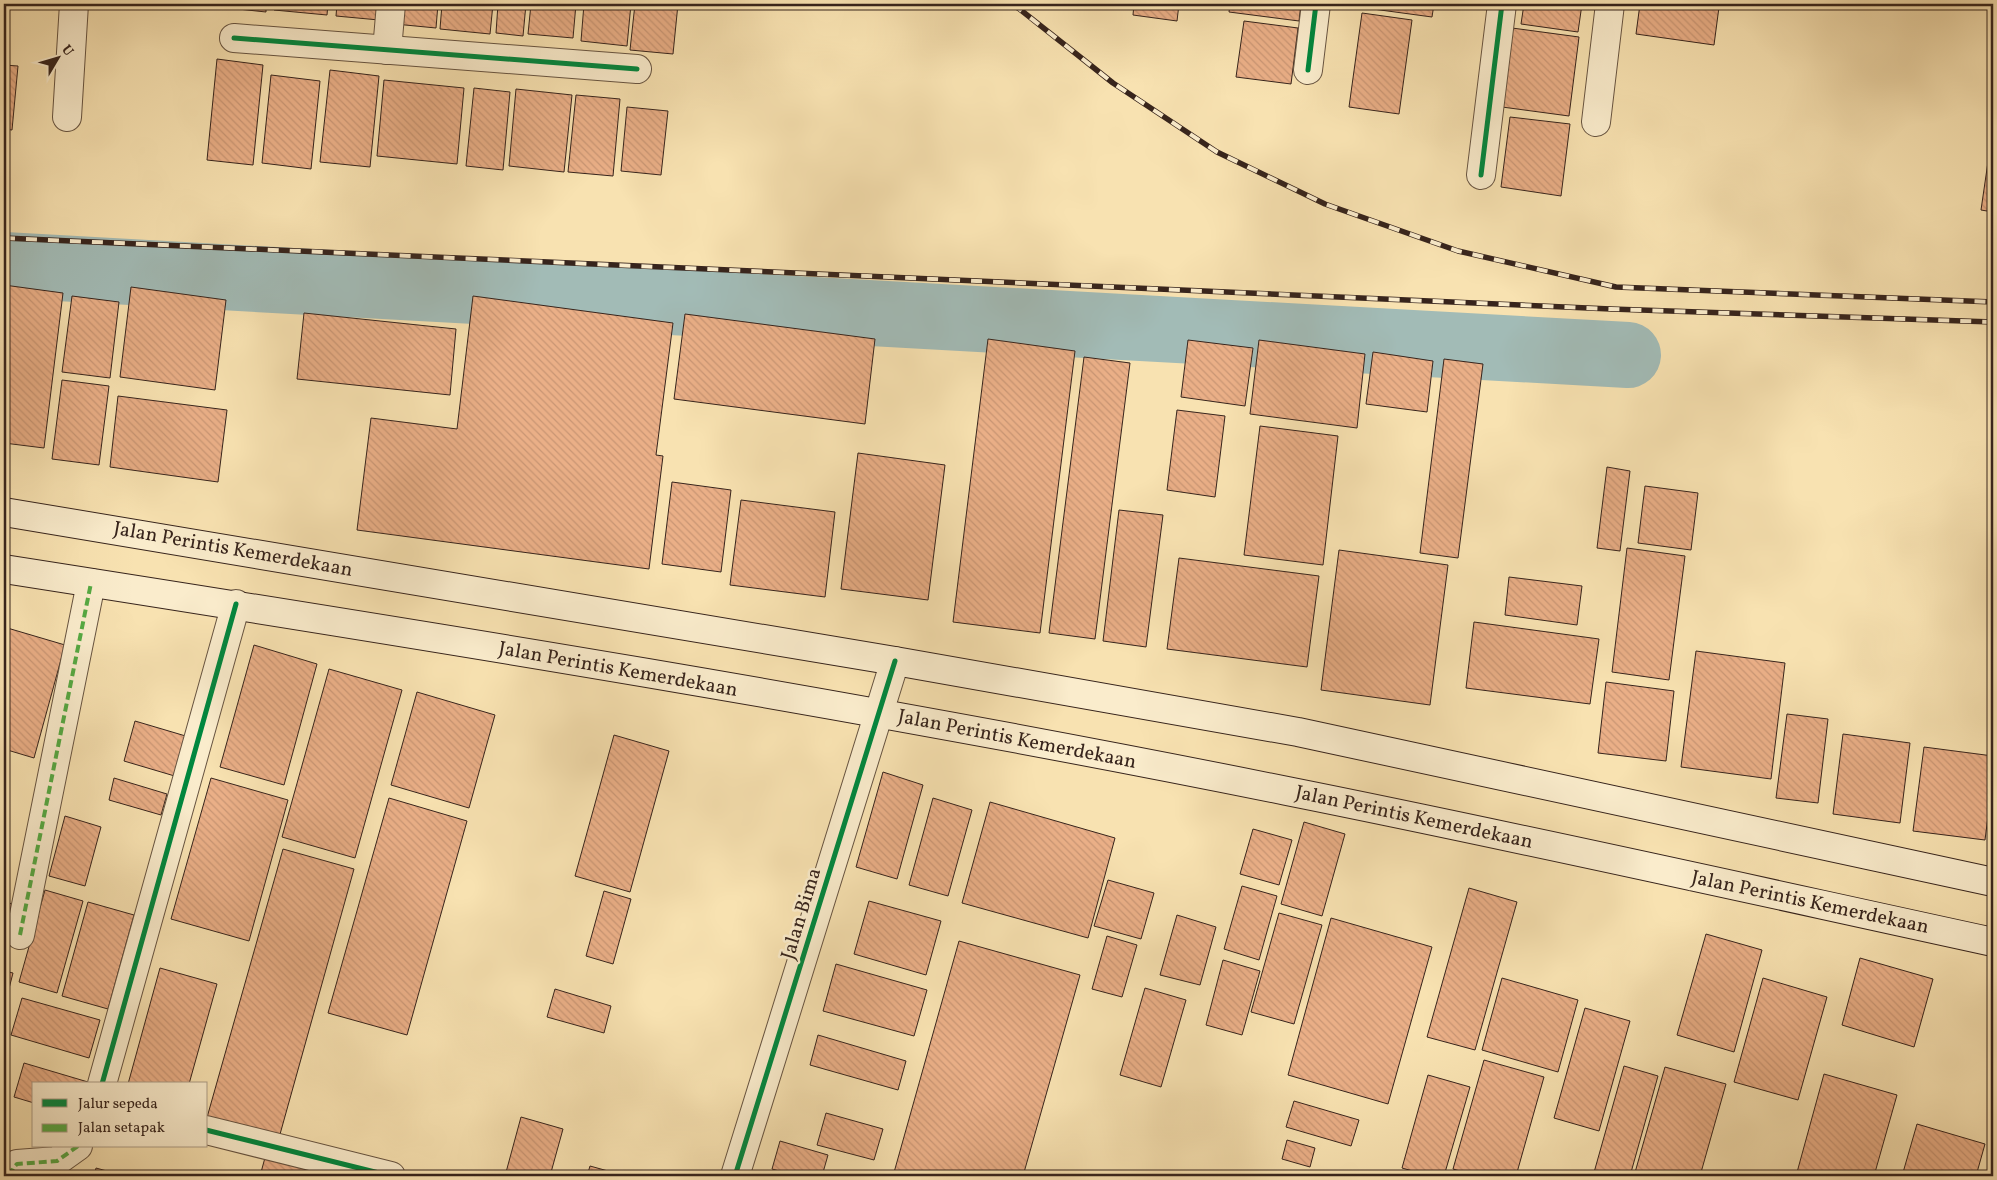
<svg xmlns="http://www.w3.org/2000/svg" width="1997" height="1180" font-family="Vollkorn,serif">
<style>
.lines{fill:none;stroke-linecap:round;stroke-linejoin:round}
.river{stroke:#a2bbb6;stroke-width:66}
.building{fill:url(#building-back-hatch);stroke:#37241c}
.street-casing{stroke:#675441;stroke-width:30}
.secondary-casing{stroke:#37241c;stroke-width:30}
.street{stroke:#faeccc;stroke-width:28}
.secondary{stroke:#faeccc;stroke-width:28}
.rail-casing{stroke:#37241c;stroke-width:5.5}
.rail{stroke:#faeccc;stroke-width:4;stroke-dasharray:11;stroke-linecap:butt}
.quiet{stroke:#55aa43;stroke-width:4;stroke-dasharray:8 4;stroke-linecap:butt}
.cycleway-casing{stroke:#faeccc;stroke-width:8}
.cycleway{stroke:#00873e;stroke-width:5}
.labels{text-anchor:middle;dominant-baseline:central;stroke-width:5;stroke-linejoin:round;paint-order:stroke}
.street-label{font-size:20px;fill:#37241c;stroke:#faeccc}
</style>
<defs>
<pattern id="building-back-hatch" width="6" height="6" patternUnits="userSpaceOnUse" patternTransform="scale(1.25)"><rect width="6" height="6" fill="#eaaf87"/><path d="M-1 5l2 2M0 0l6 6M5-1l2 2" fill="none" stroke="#c99674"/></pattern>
</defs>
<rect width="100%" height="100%" fill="#f8e2b1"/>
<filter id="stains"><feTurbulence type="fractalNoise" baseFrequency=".004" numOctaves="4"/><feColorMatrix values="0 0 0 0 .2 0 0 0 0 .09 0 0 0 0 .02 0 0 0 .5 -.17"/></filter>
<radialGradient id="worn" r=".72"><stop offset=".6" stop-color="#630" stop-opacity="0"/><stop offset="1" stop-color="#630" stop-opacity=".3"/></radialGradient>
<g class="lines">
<path class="river" d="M 4,265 L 1628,355"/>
</g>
<g class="building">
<path d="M 219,4 L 266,4 L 266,12 L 219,7 Z"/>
<path d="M 274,4 L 328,4 L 327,15 L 274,10 Z"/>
<path d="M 337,4 L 381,4 L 379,20 L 336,16 Z"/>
<path d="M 397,4 L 438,4 L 436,28 L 395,24 Z"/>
<path d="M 442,4 L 493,4 L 490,34 L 440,29 Z"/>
<path d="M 498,4 L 526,4 L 523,36 L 496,33 Z"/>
<path d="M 531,4 L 576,4 L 573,38 L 528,34 Z"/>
<path d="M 584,4 L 631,4 L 627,46 L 581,41 Z"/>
<path d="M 635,4 L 678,4 L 673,54 L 630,50 Z"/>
<path d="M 1134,4 L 1179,4 L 1177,21 L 1133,15 Z"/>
<path d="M 1230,4 L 1301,4 L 1299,21 L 1229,12 Z"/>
<path d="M 1336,4 L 1434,4 L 1432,17 Z"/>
<path d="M 1524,4 L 1582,4 L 1578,32 L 1521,24 Z"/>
<path d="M 1640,4 L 1697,4 L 1719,7 L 1714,45 L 1636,34 Z"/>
<path d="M 1362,13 L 1412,20 L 1399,114 L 1349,107 Z"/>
<path d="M 1244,21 L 1298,28 L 1291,84 L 1236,77 Z"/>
<path d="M 1512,28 L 1579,37 L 1569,116 L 1502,107 Z"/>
<path d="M 217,59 L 263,65 L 253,165 L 207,160 Z"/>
<path d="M 4,65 L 18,66 L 12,130 L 4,129 Z"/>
<path d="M 330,70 L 379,76 L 370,167 L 320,162 Z"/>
<path d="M 271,75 L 320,81 L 311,169 L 262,163 Z"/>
<path d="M 384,80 L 464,88 L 457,164 L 377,156 Z"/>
<path d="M 474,88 L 510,92 L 503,170 L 466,166 Z"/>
<path d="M 516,89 L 572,95 L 564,172 L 509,166 Z"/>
<path d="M 576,95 L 620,99 L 613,176 L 568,172 Z"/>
<path d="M 627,107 L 668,111 L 661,175 L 621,171 Z"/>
<path d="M 1510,117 L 1570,124 L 1561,196 L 1501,187 Z"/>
<path d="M 1991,141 L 1993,141 L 1993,212 L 1981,210 Z"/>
<path d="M 4,285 L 63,293 L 44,448 L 4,443 Z"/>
<path d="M 131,287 L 226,300 L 215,390 L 120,377 Z"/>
<path d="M 72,296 L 119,302 L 110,378 L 62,372 Z"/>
<path d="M 473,296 L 673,323 L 656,455 L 663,456 L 649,569 L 357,530 L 371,418 L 457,429 Z"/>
<path d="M 304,313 L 456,329 L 450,395 L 297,379 Z"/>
<path d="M 685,314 L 875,339 L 865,424 L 674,399 Z"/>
<path d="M 988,339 L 1075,351 L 1040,633 L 953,622 Z"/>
<path d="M 1188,340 L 1253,348 L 1245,406 L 1181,397 Z"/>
<path d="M 1259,340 L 1365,354 L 1357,428 L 1250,414 Z"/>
<path d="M 1373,352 L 1433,361 L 1427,412 L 1366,404 Z"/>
<path d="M 1084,357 L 1130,363 L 1095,639 L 1049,633 Z"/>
<path d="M 1444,359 L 1483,364 L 1458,558 L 1420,553 Z"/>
<path d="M 62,380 L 109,386 L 99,465 L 52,459 Z"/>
<path d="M 118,396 L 227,410 L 218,482 L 110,467 Z"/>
<path d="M 1177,410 L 1225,416 L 1215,497 L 1167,490 Z"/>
<path d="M 1260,426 L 1338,436 L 1323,565 L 1244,555 Z"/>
<path d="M 858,453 L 945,465 L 928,600 L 841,589 Z"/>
<path d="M 1607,467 L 1630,471 L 1620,551 L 1597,548 Z"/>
<path d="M 672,482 L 731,490 L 721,572 L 662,564 Z"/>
<path d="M 1645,486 L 1698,493 L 1691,550 L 1638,543 Z"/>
<path d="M 741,500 L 835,512 L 825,597 L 730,585 Z"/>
<path d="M 1119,510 L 1163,515 L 1146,647 L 1103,641 Z"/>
<path d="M 1627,548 L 1685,556 L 1669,680 L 1612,672 Z"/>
<path d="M 1339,550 L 1448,565 L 1430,705 L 1321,690 Z"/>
<path d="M 1179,558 L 1319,576 L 1307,667 L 1167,649 Z"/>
<path d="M 1509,577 L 1582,586 L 1577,625 L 1505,615 Z"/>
<path d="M 1474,622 L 1599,639 L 1590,704 L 1466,688 Z"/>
<path d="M 4,627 L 65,645 L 34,758 L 4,749 Z"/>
<path d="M 254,645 L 317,664 L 284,785 L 220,767 Z"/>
<path d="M 1696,651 L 1785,663 L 1771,779 L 1681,767 Z"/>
<path d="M 329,669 L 402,690 L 355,858 L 282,837 Z"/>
<path d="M 1606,682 L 1674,691 L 1666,761 L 1598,753 Z"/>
<path d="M 417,692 L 495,715 L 469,808 L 391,785 Z"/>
<path d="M 1787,714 L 1828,719 L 1818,803 L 1776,798 Z"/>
<path d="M 135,721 L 189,737 L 178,777 L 124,761 Z"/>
<path d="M 1843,734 L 1910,743 L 1900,823 L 1833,814 Z"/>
<path d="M 614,735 L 669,751 L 630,892 L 575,876 Z"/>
<path d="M 1924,747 L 1993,756 L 1993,777 L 1985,840 L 1913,831 Z"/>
<path d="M 883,772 L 923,785 L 897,879 L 856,867 Z"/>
<path d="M 114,778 L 167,794 L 161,815 L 109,800 Z"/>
<path d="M 211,778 L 288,800 L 249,941 L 171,919 Z"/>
<path d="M 389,798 L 467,821 L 407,1035 L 328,1013 Z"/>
<path d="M 933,798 L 972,810 L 948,896 L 909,885 Z"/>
<path d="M 990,802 L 1115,838 L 1088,938 L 962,903 Z"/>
<path d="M 65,816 L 101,827 L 85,886 L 49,876 Z"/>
<path d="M 1304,822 L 1345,834 L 1322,916 L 1281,904 Z"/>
<path d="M 1253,829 L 1292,840 L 1279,885 L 1240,874 Z"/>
<path d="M 283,849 L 354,869 L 277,1145 L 206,1121 Z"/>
<path d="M 1108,880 L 1154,893 L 1141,939 L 1094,926 Z"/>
<path d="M 1242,886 L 1277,896 L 1259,960 L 1224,949 Z"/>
<path d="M 1469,888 L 1517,902 L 1475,1050 L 1427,1037 Z"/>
<path d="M 45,890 L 83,901 L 57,993 L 19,982 Z"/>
<path d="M 604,891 L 631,899 L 613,964 L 586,956 Z"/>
<path d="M 4,901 L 12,904 L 4,936 Z"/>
<path d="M 869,901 L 941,921 L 926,975 L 854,954 Z"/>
<path d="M 88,902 L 134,915 L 108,1009 L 62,996 Z"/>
<path d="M 1279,913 L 1322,925 L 1294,1024 L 1251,1012 Z"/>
<path d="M 1177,915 L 1216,927 L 1200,985 L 1160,975 Z"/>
<path d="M 1331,918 L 1432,947 L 1388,1104 L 1288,1075 Z"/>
<path d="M 1706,934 L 1762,950 L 1734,1052 L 1677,1035 Z"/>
<path d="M 1107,936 L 1137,945 L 1122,997 L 1092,989 Z"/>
<path d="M 959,941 L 1080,975 L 1023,1176 L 893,1176 Z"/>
<path d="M 1860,958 L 1933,979 L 1914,1047 L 1842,1025 Z"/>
<path d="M 1223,960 L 1260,971 L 1242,1035 L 1206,1025 Z"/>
<path d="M 836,964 L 927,990 L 914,1036 L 823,1011 Z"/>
<path d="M 160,968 L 217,984 L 189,1084 L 128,1084 Z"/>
<path d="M 4,971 L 13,973 L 4,1008 Z"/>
<path d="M 1502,978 L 1578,1000 L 1558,1072 L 1482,1050 Z"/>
<path d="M 1763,978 L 1827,997 L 1798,1100 L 1734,1082 Z"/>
<path d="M 1145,988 L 1186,1000 L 1161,1087 L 1120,1075 Z"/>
<path d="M 555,989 L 611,1006 L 604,1033 L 547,1017 Z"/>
<path d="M 22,998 L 100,1020 L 89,1058 L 11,1035 Z"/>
<path d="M 1585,1008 L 1630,1021 L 1599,1131 L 1554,1118 Z"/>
<path d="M 818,1035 L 906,1061 L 898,1090 L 810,1065 Z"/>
<path d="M 1484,1060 L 1544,1077 L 1516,1176 L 1477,1176 L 1453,1169 Z"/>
<path d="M 24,1063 L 88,1082 L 87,1084 L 34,1084 L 34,1103 L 14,1097 Z"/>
<path d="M 1624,1066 L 1658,1076 L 1630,1176 L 1593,1176 Z"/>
<path d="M 1665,1067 L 1726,1084 L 1700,1176 L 1634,1176 Z"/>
<path d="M 1824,1074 L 1897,1095 L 1874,1176 L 1796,1176 Z"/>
<path d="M 1428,1075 L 1470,1087 L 1444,1176 L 1430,1176 L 1402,1168 Z"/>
<path d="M 1294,1101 L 1359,1120 L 1351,1146 L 1286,1127 Z"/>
<path d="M 826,1113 L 883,1129 L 874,1160 L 817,1145 Z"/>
<path d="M 521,1117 L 563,1129 L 550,1176 L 505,1176 Z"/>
<path d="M 1917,1124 L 1985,1144 L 1976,1176 L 1902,1176 Z"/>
<path d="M 1287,1140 L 1315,1148 L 1310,1167 L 1282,1159 Z"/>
<path d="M 780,1141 L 828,1155 L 822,1176 L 798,1176 L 772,1169 Z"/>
<path d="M 266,1154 L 341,1176 L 260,1176 Z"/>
<path d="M 590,1166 L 626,1176 L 587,1176 Z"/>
<path d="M 96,1168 L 125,1176 L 94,1176 Z"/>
</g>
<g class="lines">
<g class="street-casing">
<g id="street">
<path d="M 234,38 L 637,69"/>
<path d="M 387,50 L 391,4"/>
<path d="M 1308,70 L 1316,4"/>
<path d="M 67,117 L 74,4"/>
<path d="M 1596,122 L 1610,4"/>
<path d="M 1481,175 L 1502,4"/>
<path d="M 20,935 L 91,583"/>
<path d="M 102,1084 L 236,604"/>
<path d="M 206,1130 L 391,1176"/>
<path d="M 10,1176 L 13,1168 L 17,1164 L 57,1161 L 78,1146"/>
<path d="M 735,1176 L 895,661"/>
</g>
</g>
<g class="secondary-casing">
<g id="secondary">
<path d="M 4,512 L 895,661 L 1298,732 L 1993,882"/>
<path d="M 4,569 C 432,636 862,705 1287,791 C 1523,838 1758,891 1993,942"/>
</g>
</g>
<use href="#street" class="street"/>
<use href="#secondary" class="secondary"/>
<g class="rail-casing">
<g id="rail">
<path d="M 1013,4 L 1113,83 L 1217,152 L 1325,204 L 1458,251 L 1616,287 L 1993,302"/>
<path d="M 4,238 L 1611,309 L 1993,322"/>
</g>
</g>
<use href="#rail" class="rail"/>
<g class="quiet">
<path d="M 20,935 L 91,583"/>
<path d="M 10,1176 L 13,1168 L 17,1164 L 57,1161 L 78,1146"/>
</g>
<g class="cycleway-casing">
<g id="cycleway">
<path d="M 234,38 L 637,69"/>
<path d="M 1308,70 L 1316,4"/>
<path d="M 1481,175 L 1502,4"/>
<path d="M 102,1084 L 236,604"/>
<path d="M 206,1130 L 391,1176"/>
<path d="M 735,1176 L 895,661"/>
</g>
</g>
<use href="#cycleway" class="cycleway"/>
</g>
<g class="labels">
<g class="street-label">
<text transform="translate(233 550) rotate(10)">Jalan Perintis Kemerdekaan</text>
<text transform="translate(618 670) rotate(10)">Jalan Perintis Kemerdekaan</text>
<text transform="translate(1017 740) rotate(11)">Jalan Perintis Kemerdekaan</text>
<text transform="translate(1414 818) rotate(12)">Jalan Perintis Kemerdekaan</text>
<text transform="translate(1810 903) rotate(12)">Jalan Perintis Kemerdekaan</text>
<text transform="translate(802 914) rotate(-73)">Jalan Bima</text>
</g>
</g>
<rect width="1997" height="1180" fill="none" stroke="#f8e2b1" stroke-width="20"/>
<rect x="5" y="5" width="1987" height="1170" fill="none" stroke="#37241c" stroke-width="2.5"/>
<rect x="10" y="10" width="1977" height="1160" fill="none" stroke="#37241c"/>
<rect x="32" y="1082" width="175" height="65" fill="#faeccc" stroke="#ac9c86"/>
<rect x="42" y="1099" width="25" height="8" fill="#00873e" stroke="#ac9c86"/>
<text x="78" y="1108" font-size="15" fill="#37241c">Jalur sepeda</text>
<rect x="42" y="1124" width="25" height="8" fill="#55aa43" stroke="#ac9c86"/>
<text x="78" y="1132" font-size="15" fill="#37241c">Jalan setapak</text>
<g transform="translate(58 58) rotate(52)" stroke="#faeccc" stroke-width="4" paint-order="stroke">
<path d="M0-4L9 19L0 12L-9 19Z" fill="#37241c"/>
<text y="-8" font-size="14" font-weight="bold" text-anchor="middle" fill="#37241c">U</text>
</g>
<rect width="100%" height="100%" filter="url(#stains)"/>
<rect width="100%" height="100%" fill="url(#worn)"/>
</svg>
